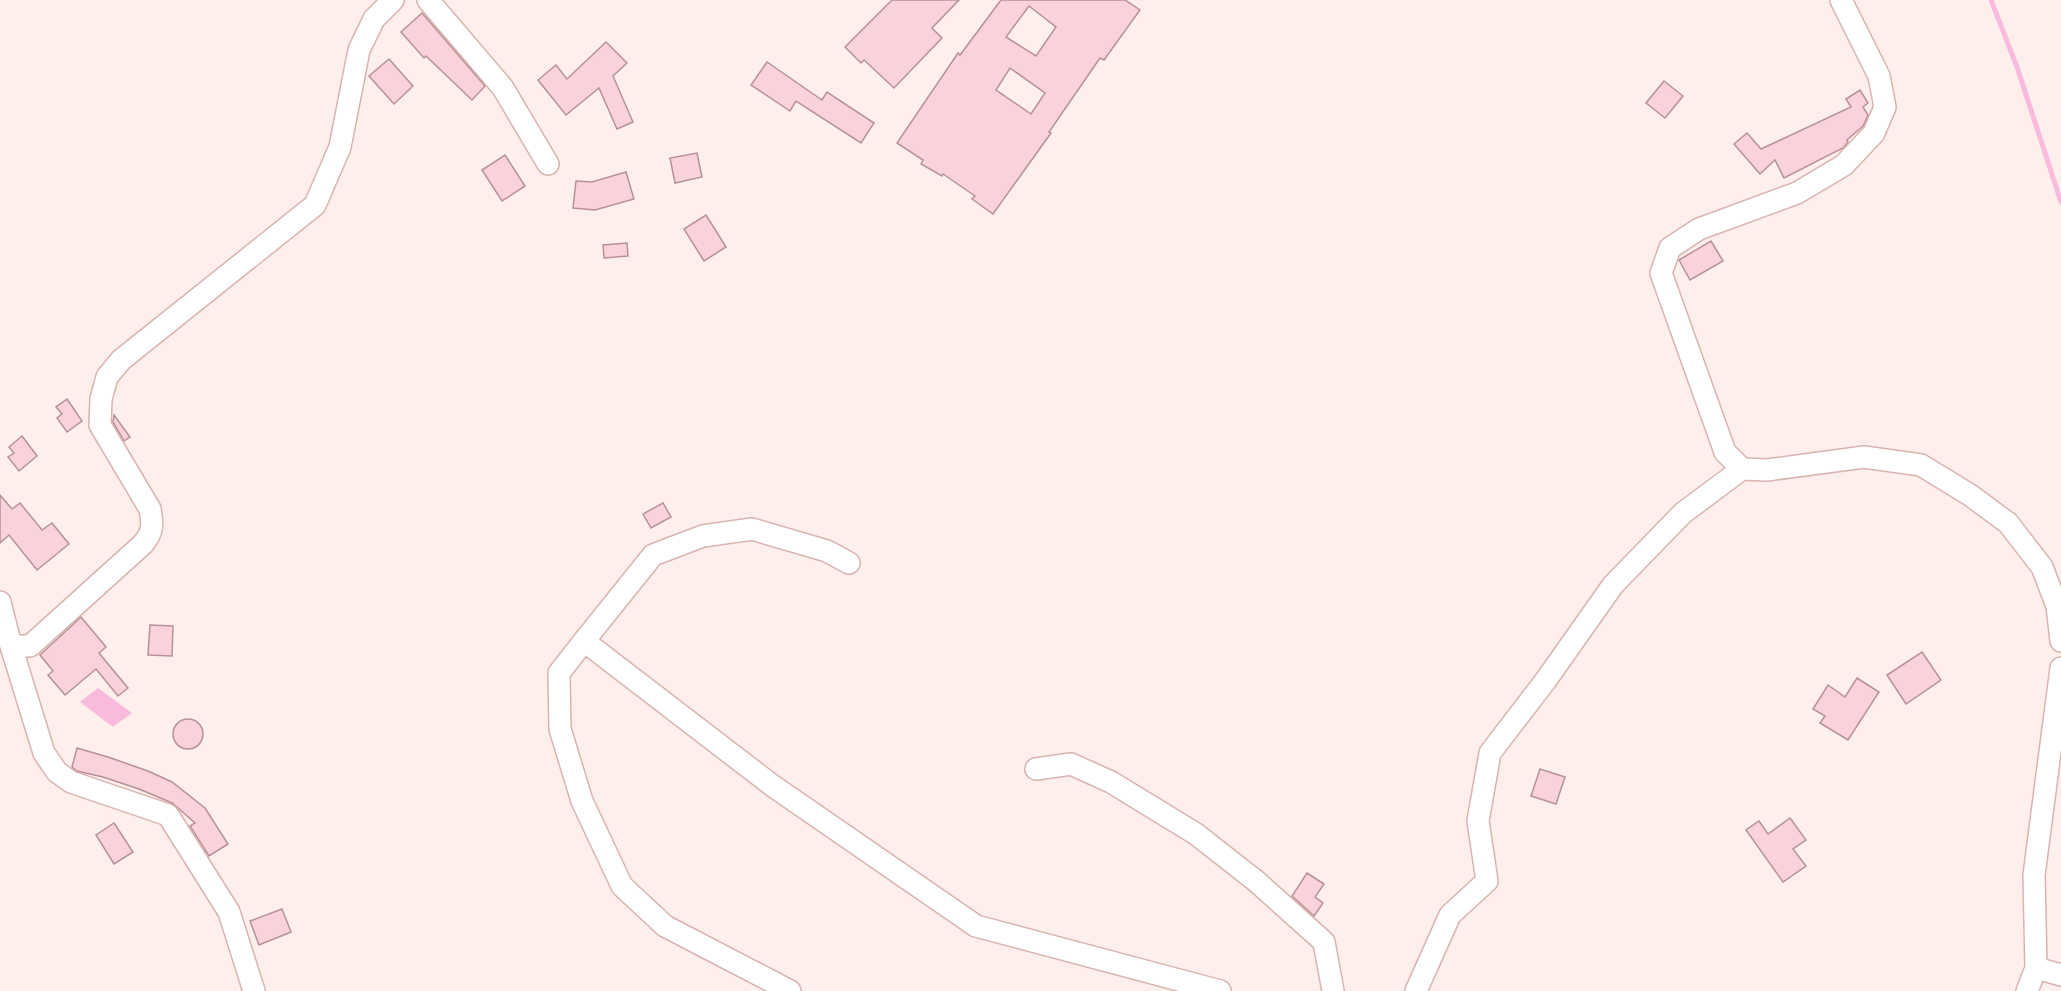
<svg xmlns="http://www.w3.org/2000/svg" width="2061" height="991" font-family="Overpass,sans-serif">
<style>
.water{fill:#f8bbde}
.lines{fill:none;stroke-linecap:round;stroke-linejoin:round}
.stream{stroke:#f8bbde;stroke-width:5}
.building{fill:#fad2da;stroke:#b69198;stroke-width:1.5;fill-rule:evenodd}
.minor-casing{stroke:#d9b3ae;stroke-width:24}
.minor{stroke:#fff;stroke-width:21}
</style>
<rect width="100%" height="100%" fill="#ffefec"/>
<path class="water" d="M 98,688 L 132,713 L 113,727 L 80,702 Z"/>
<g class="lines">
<path class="stream" d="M 1991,0 L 2017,67 L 2061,202"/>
</g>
<g class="building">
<path d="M 892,0 L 959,0 L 932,28 L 942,38 L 894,88 L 864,60 L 861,63 L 845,47 Z"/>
<path d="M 1001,0 L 1125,0 L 1140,10 L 1104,60 L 1100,58 L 1049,132 L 1051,133 L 993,214 L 972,199 L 975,196 L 943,174 L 942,176 L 921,164 L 923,160 L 897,143 L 958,53 L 960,55 ZM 1029,6 L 1056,27 L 1036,56 L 1006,37 ZM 1010,68 L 1045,93 L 1031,114 L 996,90 Z"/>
<path d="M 422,13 L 485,86 L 472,100 L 426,56 L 424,58 L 401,32 Z"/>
<path d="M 606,42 L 627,63 L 613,76 L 633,122 L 617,129 L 599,88 L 566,115 L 538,80 L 556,65 L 567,79 Z"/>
<path d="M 389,59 L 413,86 L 394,104 L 369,76 Z"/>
<path d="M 767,62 L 822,100 L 827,92 L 874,123 L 861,143 L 796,101 L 790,111 L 751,85 Z"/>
<path d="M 1664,81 L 1683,96 L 1665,118 L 1646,103 Z"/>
<path d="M 1860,90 L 1868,103 L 1863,107 L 1868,115 L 1863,126 L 1847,140 L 1848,142 L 1843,148 L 1784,178 L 1775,160 L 1760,174 L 1734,144 L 1747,133 L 1761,149 L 1851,107 L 1846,99 Z"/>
<path d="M 697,153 L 702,177 L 675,183 L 670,158 Z"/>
<path d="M 505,155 L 525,186 L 502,201 L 482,170 Z"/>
<path d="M 626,172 L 634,199 L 595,210 L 573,208 L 576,181 L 592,182 Z"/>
<path d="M 706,215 L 726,247 L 704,261 L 684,229 Z"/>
<path d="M 1711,241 L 1723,261 L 1690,280 L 1679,260 Z"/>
<path d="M 627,243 L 628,256 L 604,258 L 603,245 Z"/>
<path d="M 67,399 L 82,421 L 67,432 L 57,418 L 62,414 L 56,407 Z"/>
<path d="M 114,415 L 130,437 L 124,441 L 113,422 Z"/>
<path d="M 22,436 L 37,456 L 19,471 L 8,457 L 14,453 L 9,447 Z"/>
<path d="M 0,495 L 12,509 L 20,503 L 42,530 L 52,523 L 69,544 L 37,570 L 9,535 L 0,543 Z"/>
<path d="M 663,503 L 671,517 L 651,528 L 643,514 Z"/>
<path d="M 81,617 L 106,647 L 99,653 L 128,688 L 118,696 L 96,669 L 65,695 L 48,675 L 53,671 L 40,655 Z"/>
<path d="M 150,625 L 173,626 L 172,656 L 148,655 Z"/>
<path d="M 1922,652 L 1941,680 L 1906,704 L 1887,675 Z"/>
<path d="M 1857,678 L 1879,692 L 1848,740 L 1820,723 L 1825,716 L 1813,709 L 1828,685 L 1845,697 Z"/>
<circle cx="188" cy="734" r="15"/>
<path d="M 77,748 L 108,757 L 148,771 L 172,782 L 205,808 L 228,844 L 209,856 L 190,826 L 195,823 L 178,808 L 172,803 L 139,789 L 103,777 L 77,771 L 72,767 Z"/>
<path d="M 1540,769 L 1565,777 L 1556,804 L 1531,796 Z"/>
<path d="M 1790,818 L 1806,840 L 1793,849 L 1806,866 L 1783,882 L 1746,830 L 1759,821 L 1768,834 Z"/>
<path d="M 114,823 L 133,852 L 114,864 L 96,835 Z"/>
<path d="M 1307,873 L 1324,884 L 1315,897 L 1323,903 L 1314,916 L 1292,896 Z"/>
<path d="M 282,909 L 291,932 L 259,945 L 250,921 Z"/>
</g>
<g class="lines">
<g class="minor-casing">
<g id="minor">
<path d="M 428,0 L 503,88 L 548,164"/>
<path d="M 1841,0 L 1879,76 L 1885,107 L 1874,133 L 1844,165 L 1797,193 L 1699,229 L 1670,248 L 1661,273 L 1725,452 L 1742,469 L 1767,470 L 1864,457 L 1921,465 L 1970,495 L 2008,523 L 2042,567 L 2057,606 L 2061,641"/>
<path d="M 0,602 L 11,646 L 44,753 L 57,772 L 71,782 L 168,815 L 229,912 L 254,991"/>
<path d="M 584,641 L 653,555 L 703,536 L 752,529 L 827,551 L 849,563"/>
<path d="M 11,646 L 30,646 L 143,544 C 153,532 153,525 150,509 L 100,425 L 101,399 L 107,377 L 121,360 L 315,205 L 340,147 L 359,50 L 374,19 L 393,0"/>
<path d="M 1036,769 L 1071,764 L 1111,782 L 1196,834 L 1256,881 L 1324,942 L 1333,991"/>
<path d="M 2036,968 L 2061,975"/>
<path d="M 790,991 L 665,926 L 622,886 L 582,801 L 560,729 L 559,673 L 584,641 L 773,786 L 976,926 L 1220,991"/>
<path d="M 1416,991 L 1450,915 L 1487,881 L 1478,821 L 1490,753 L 1546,680 L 1613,585 L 1683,513 L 1742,469"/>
<path d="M 2027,991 L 2036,968 L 2034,875 L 2061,668"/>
</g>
</g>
<use href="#minor" class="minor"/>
</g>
</svg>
